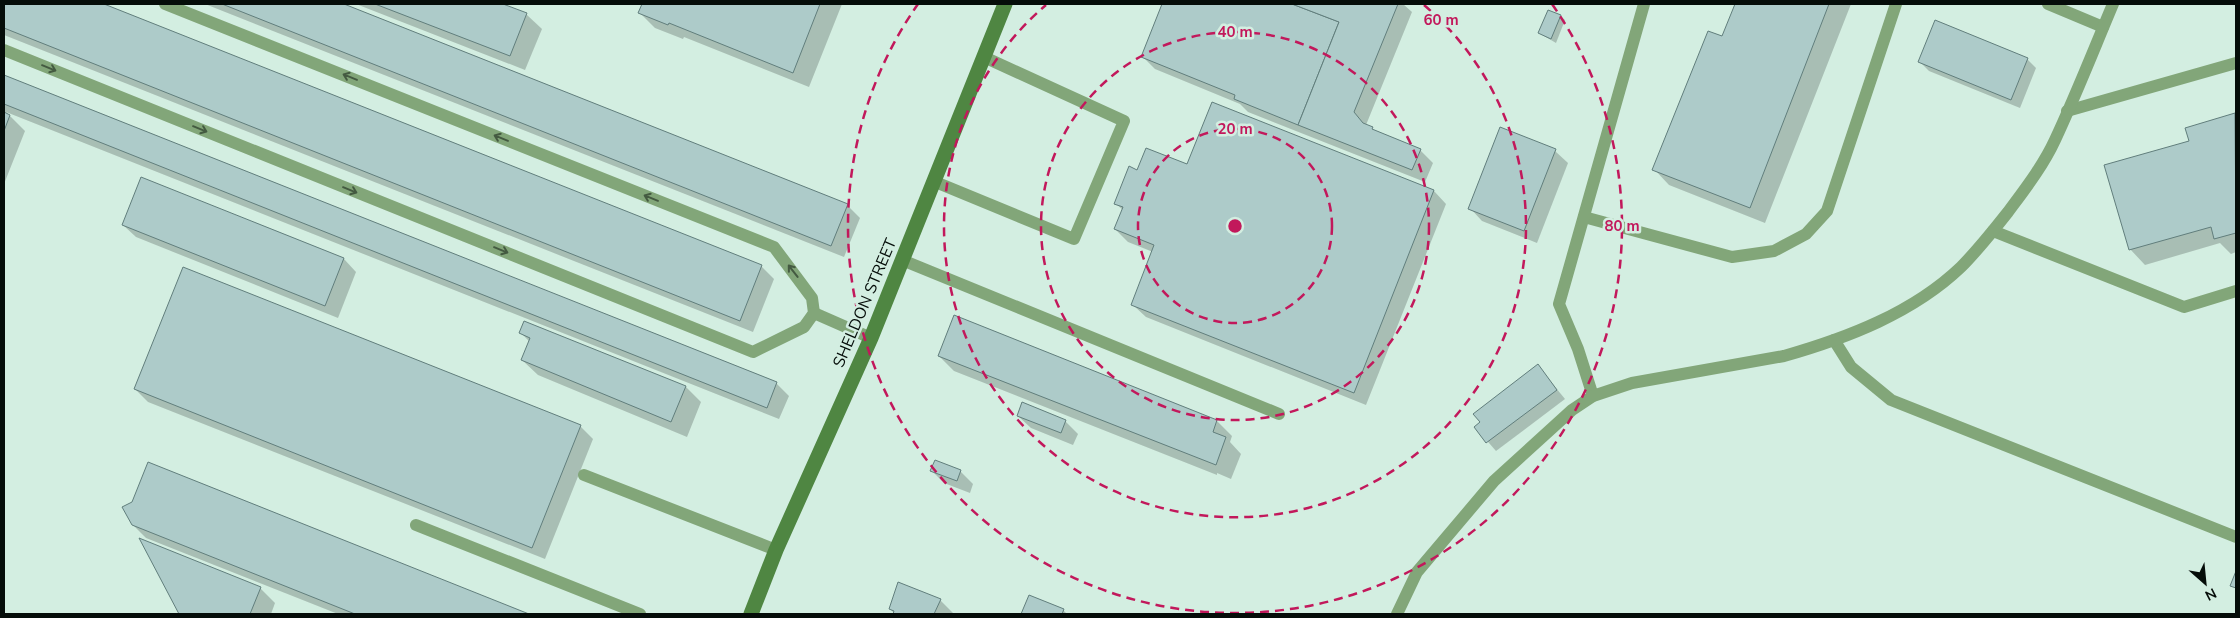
<svg xmlns="http://www.w3.org/2000/svg" width="2240" height="618" font-family="'Nunito Sans',sans-serif">
<style>
.shadow{fill:#0003}
.building{fill:#adcbc9;stroke:#617e7c}
.lines{fill:none;stroke-linecap:round;stroke-linejoin:round}
.lane{stroke:#82a679;stroke-width:12}
.secondary{stroke:#4f8642;stroke-width:15}
.oneway{stroke:#445a41}
.ring{fill:none;stroke:#c2185b;stroke-width:2.5;stroke-dasharray:9 6}
.labels{text-anchor:middle;dominant-baseline:central;stroke-width:5;stroke-linejoin:round;paint-order:stroke}
.street-label{font-size:16px;fill:#050d09;stroke:#d3eee1}
.centre{fill:#c2185b;stroke:#d3eee1;stroke-width:2.5}
.ring-label{font-size:15px;text-anchor:middle;font-weight:bold;fill:#c2185b;stroke:#d3eee1;stroke-width:5;stroke-linejoin:round;paint-order:stroke}
</style>
<rect width="100%" height="100%" fill="#d3eee1"/>
<g class="shadow">
<path d="M 4,4 L 101,4 L 761,266 L 774,279 L 753,332 L 4,35 Z"/>
<path d="M 205,4 L 341,4 L 847,205 L 860,218 L 844,257 Z"/>
<path d="M 356,4 L 500,4 L 526,14 L 542,29 L 525,70 Z"/>
<path d="M 643,4 L 842,4 L 809,87 L 684,37 L 683,39 L 655,28 L 640,13 Z"/>
<path d="M 1163,4 L 1403,4 L 1412,12 L 1366,125 L 1376,132 L 1420,150 L 1433,163 L 1425,182 L 1248,112 L 1240,104 L 1155,69 L 1142,56 Z"/>
<path d="M 1736,4 L 1851,4 L 1765,223 L 1669,185 L 1654,169 L 1722,38 Z"/>
<path d="M 1560,16 L 1565,20 L 1556,43 L 1539,33 Z"/>
<path d="M 2027,59 L 2036,68 L 2020,108 L 1929,71 L 1920,62 Z"/>
<path d="M 4,76 L 776,383 L 789,396 L 779,419 L 6,112 L 25,131 L 4,184 Z"/>
<path d="M 2235,114 L 2236,116 L 2236,252 L 2231,254 L 2220,243 L 2145,265 L 2130,249 L 2190,142 Z"/>
<path d="M 1555,151 L 1568,163 L 1537,243 L 1482,221 L 1470,208 Z"/>
<path d="M 1188,166 L 1434,191 L 1446,204 L 1366,405 L 1146,317 L 1133,305 L 1153,252 L 1128,242 L 1115,229 L 1123,210 L 1116,204 Z"/>
<path d="M 141,178 L 344,259 L 356,272 L 338,318 L 136,237 L 123,225 Z"/>
<path d="M 954,317 L 1217,421 L 1232,436 L 1230,442 L 1241,454 L 1231,479 L 1217,473 L 1217,475 L 954,371 L 939,356 Z"/>
<path d="M 521,333 L 605,354 L 686,387 L 701,402 L 687,437 L 538,375 L 522,360 L 530,342 Z"/>
<path d="M 1538,366 L 1565,399 L 1496,451 L 1475,427 Z"/>
<path d="M 135,389 L 580,426 L 593,439 L 545,559 L 148,402 Z"/>
<path d="M 1018,416 L 1065,421 L 1078,434 L 1073,445 L 1031,428 Z"/>
<path d="M 149,464 L 526,614 L 338,614 L 146,538 L 133,525 L 133,503 Z"/>
<path d="M 932,471 L 960,471 L 973,484 L 970,493 L 944,483 Z"/>
<path d="M 142,540 L 260,588 L 275,603 L 271,614 L 180,614 Z"/>
<path d="M 899,583 L 940,600 L 954,614 L 895,614 L 890,609 Z"/>
<path d="M 1030,596 L 1063,610 L 1067,614 L 1022,614 Z"/>
</g>
<g class="building">
<path d="M 4,4 L 104,4 L 762,265 L 740,321 L 4,28 Z"/>
<path d="M 222,4 L 344,4 L 848,204 L 831,246 Z"/>
<path d="M 375,4 L 503,4 L 527,13 L 510,56 Z"/>
<path d="M 642,4 L 820,4 L 793,73 L 669,23 L 668,25 L 638,13 Z"/>
<path d="M 1162,4 L 1292,4 L 1339,22 L 1298,125 L 1234,99 L 1235,95 L 1141,57 Z"/>
<path d="M 1292,4 L 1398,4 L 1354,112 L 1363,123 L 1373,127 L 1372,129 L 1421,149 L 1412,170 L 1298,125 L 1339,22 Z"/>
<path d="M 1735,4 L 1829,4 L 1750,208 L 1652,170 L 1708,31 L 1722,36 Z"/>
<path d="M 1548,10 L 1561,15 L 1551,39 L 1538,33 Z"/>
<path d="M 1935,20 L 2028,58 L 2011,100 L 1918,62 Z"/>
<path d="M 4,75 L 777,382 L 767,408 L 4,104 Z"/>
<path d="M 1212,102 L 1434,190 L 1354,393 L 1131,305 L 1154,245 L 1114,229 L 1123,207 L 1114,204 L 1129,166 L 1137,170 L 1146,148 L 1187,164 Z"/>
<path d="M 4,112 L 10,115 L 4,131 Z"/>
<path d="M 2235,113 L 2236,233 L 2214,239 L 2211,227 L 2129,250 L 2104,165 L 2189,141 L 2185,128 Z"/>
<path d="M 1500,127 L 1556,149 L 1524,231 L 1468,209 Z"/>
<path d="M 141,177 L 344,258 L 325,306 L 122,225 Z"/>
<path d="M 183,267 L 581,425 L 532,548 L 134,389 Z"/>
<path d="M 954,315 L 1217,420 L 1213,432 L 1226,437 L 1216,465 L 938,356 Z"/>
<path d="M 524,321 L 686,386 L 671,422 L 521,360 L 530,338 L 519,333 Z"/>
<path d="M 1538,364 L 1557,390 L 1486,443 L 1474,427 L 1480,422 L 1473,414 Z"/>
<path d="M 1022,402 L 1066,420 L 1061,433 L 1017,416 Z"/>
<path d="M 935,460 L 961,470 L 957,481 L 930,471 Z"/>
<path d="M 148,462 L 529,614 L 355,614 L 132,525 L 122,507 L 132,502 Z"/>
<path d="M 139,538 L 261,587 L 250,614 L 179,614 Z"/>
<path d="M 2236,571 L 2236,588 L 2230,586 Z"/>
<path d="M 898,582 L 941,599 L 934,614 L 893,614 L 894,611 L 889,609 Z"/>
<path d="M 1029,595 L 1064,609 L 1062,614 L 1021,614 Z"/>
</g>
<g class="lines">
<g class="lane">
<path d="M 2048,4 L 2103,27"/>
<path d="M 4,50 L 753,352 L 804,327 L 814,313 L 812,298 L 774,247 L 165,4"/>
<path d="M 2067,111 L 2236,63"/>
<path d="M 933,181 L 1074,239 L 1124,121 L 984,57"/>
<path d="M 1584,217 L 1732,257 L 1774,251 L 1806,234 L 1827,211 L 1896,4"/>
<path d="M 1993,231 L 2184,307 L 2236,291"/>
<path d="M 902,260 L 1279,414"/>
<path d="M 814,313 L 871,338"/>
<path d="M 1834,340 L 1851,367 L 1891,400 L 2236,537"/>
<path d="M 1593,396 L 1578,349 L 1559,304 L 1644,4"/>
<path d="M 584,475 L 776,550"/>
<path d="M 416,525 L 640,614"/>
<path d="M 1397,614 L 1417,572 L 1494,481 L 1572,410 L 1593,396 L 1632,383 L 1784,356 C 1847,338 1913,313 1961,267 C 1978,250 1993,231 2008,212 C 2025,189 2043,166 2055,140 C 2076,95 2094,49 2113,4"/>
</g>
<path class="secondary" d="M 751,614 L 776,550 L 871,338 L 1005,4"/>
</g>
<defs><path id="oneway-shaft" d="M-6 0H5M1.5-3L5.5 0L1.5 3" fill="none" stroke-width="1.6" stroke-linecap="round" stroke-linejoin="round" transform="scale(1.25)"/></defs>
<g class="oneway">
<use href="#oneway-shaft" transform="translate(49 68) rotate(22)"/>
<use href="#oneway-shaft" transform="translate(350 77) rotate(-158)"/>
<use href="#oneway-shaft" transform="translate(200 129) rotate(22)"/>
<use href="#oneway-shaft" transform="translate(501 138) rotate(-158)"/>
<use href="#oneway-shaft" transform="translate(350 190) rotate(22)"/>
<use href="#oneway-shaft" transform="translate(651 198) rotate(-158)"/>
<use href="#oneway-shaft" transform="translate(501 250) rotate(22)"/>
<use href="#oneway-shaft" transform="translate(793 271) rotate(-128)"/>
</g>
<g class="ring">
<circle cx="1235" cy="226" r="97"/>
<circle cx="1235" cy="226" r="194"/>
<path d="M1424 5A291 291 0 1 1 1046 5"/>
<path d="M1552 4A387 387 0 1 1 918 4"/>
</g>
<g class="labels">
<g class="street-label">
<text transform="translate(865 303) rotate(-67)">SHELDON STREET</text>
</g>
</g>
<circle cx="1235" cy="226" r="8" class="centre"/>
<g class="ring-label">
<text x="1441" y="25">60 m</text>
<text x="1235" y="37">40 m</text>
<text x="1235" y="134">20 m</text>
<text x="1622" y="231">80 m</text>
</g>
<rect width="2240" height="618" fill="none" stroke="#050d09" stroke-width="10"/>
<g transform="translate(2205 583) rotate(153)" stroke="#d3eee1" stroke-width="4" paint-order="stroke">
<path d="M0-4L9 19L0 12L-9 19Z" fill="#050d09"/>
<text y="-8" font-size="14" font-weight="bold" text-anchor="middle" fill="#050d09">N</text>
</g>
</svg>
